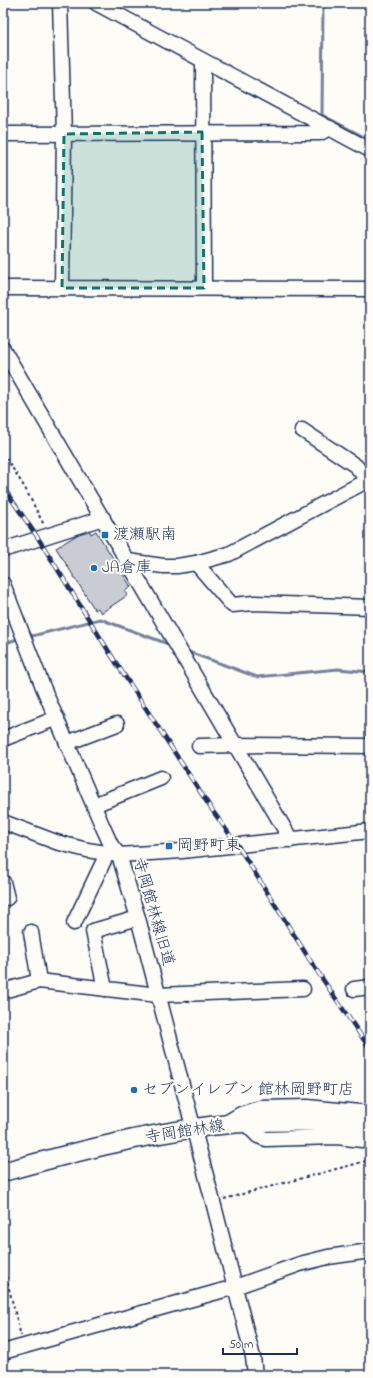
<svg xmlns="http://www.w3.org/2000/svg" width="373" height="1378" font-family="'Indie Flower','Klee One',sans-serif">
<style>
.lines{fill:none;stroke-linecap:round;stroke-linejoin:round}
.stream{stroke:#76819c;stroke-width:3}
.building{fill:#c9ccd3;stroke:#1b2f5e}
.minor-casing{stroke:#1b2f5e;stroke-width:17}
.major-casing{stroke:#1b2f5e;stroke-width:21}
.path{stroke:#1b2f5e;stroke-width:2;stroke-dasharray:3 3;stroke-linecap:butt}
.minor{stroke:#fdfcf7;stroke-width:14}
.major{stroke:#fdfcf7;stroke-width:18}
.rail-casing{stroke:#1b2f5e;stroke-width:4.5}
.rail{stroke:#fdfcf7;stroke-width:3;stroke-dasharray:9;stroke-linecap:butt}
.marked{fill:#0f766e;fill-opacity:0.2;stroke:#0f766e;stroke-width:3;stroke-dasharray:8 5;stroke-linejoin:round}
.poi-dot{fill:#1f6fb2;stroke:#fdfcf7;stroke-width:1.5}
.labels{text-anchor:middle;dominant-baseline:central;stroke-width:4;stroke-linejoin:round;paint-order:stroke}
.poi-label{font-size:16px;fill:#1b2f5e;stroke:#fdfcf7;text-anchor:start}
.street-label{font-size:16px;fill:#1b2f5e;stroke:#fdfcf7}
</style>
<rect width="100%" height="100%" fill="#fdfcf7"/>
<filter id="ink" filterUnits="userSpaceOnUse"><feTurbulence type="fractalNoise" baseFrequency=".025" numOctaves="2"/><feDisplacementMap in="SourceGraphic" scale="8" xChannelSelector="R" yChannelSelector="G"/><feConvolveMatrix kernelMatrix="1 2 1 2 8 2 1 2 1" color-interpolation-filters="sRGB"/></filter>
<g filter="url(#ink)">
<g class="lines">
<g class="stream">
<path d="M 323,3 L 322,115 L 370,140"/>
<path d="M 28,637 L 100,619 L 171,645"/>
<path d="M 3,644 L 20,638"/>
<path d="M 186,651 L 257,677 L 338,669 L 370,672"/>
</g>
</g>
<path class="building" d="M 88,528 L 91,534 L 96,531 L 131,587 L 125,591 L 128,595 L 101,613 L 98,608 L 95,610 L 56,548 Z"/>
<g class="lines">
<g class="minor-casing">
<g id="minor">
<path d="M 60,3 L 64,134 L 62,288"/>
<path d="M 96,3 L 370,150"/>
<path d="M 203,61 L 204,288"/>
<path d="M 3,134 L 320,133 L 330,128"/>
<path d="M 3,288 L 370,289"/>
<path d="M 3,349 L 291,840"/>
<path d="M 302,430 L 356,466 L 368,481"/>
<path d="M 3,550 L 103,518"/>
<path d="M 128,561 L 163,566 L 177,566 L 196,563 L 229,554 L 370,479"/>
<path d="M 196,563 L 232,605 L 254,603 L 370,607"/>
<path d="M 3,584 L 43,687 L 102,825 L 111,845 L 119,855 L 138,918 L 213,1202 L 253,1357 L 255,1375"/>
<path d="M 3,739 L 57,718"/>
<path d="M 67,743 L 117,724"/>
<path d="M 199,746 L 235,745 L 370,746"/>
<path d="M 94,805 L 161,778"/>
<path d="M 3,822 L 56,842 L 87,850 L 119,855 L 182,851 L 370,831"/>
<path d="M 3,882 L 7,898"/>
<path d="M 74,923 L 107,854"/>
<path d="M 31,932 L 39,981"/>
<path d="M 105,989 L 93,931 L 138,918"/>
<path d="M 354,989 L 370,987"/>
<path d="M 3,991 L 39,981 L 158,995 L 303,989"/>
<path d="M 245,1123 L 258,1136 L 266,1139 L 337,1137 L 370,1141"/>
<path d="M 224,1124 L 241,1114 L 260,1108 L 307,1107 L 370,1113"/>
<path d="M 3,1352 L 235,1287 L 300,1264 L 328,1257 L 370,1251"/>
</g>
</g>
<g class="major-casing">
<path id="major" d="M 3,1172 C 71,1153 140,1135 210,1126 C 263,1120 317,1120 370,1126"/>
</g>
<g class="path">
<path d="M 3,453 L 25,488 L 44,525"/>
<path d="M 224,1199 L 370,1160"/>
<path d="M 3,1265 L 21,1336"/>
</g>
<use href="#minor" class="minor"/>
<use href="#major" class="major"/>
<g class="rail-casing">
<path id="rail" d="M 3,487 L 38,538 L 113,658 L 212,810 L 238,846 L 313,965 L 370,1049"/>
</g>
<use href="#rail" class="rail"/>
</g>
</g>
<path class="marked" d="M 202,132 L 204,288 L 62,288 L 64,134 Z"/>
<g class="poi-dot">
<rect x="101" y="531" width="8" height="8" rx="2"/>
<circle cx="94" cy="568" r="4"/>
<rect x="165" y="842" width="8" height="8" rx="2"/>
<circle cx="134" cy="1090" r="4"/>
</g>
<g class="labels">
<g class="poi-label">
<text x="113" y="535">渡瀬駅南</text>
<text x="102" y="568">JA倉庫</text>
<text x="177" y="846">岡野町東</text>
<text x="142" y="1090">セブンイレブン 館林岡野町店</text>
</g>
<g class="street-label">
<text transform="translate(153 912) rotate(74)">寺岡館林線旧道</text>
<text transform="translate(185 1132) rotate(-9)">寺岡館林線</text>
</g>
</g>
<rect width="373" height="1378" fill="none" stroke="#fdfcf7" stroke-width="16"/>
<rect x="8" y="8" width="357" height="1362" fill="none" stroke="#1b2f5e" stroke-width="1.5" filter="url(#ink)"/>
<path d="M223 1348v6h74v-6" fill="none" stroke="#1b2f5e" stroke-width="2"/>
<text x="229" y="1348" font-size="12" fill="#1b2f5e" stroke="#fdfcf7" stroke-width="3" paint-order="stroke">50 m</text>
</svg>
